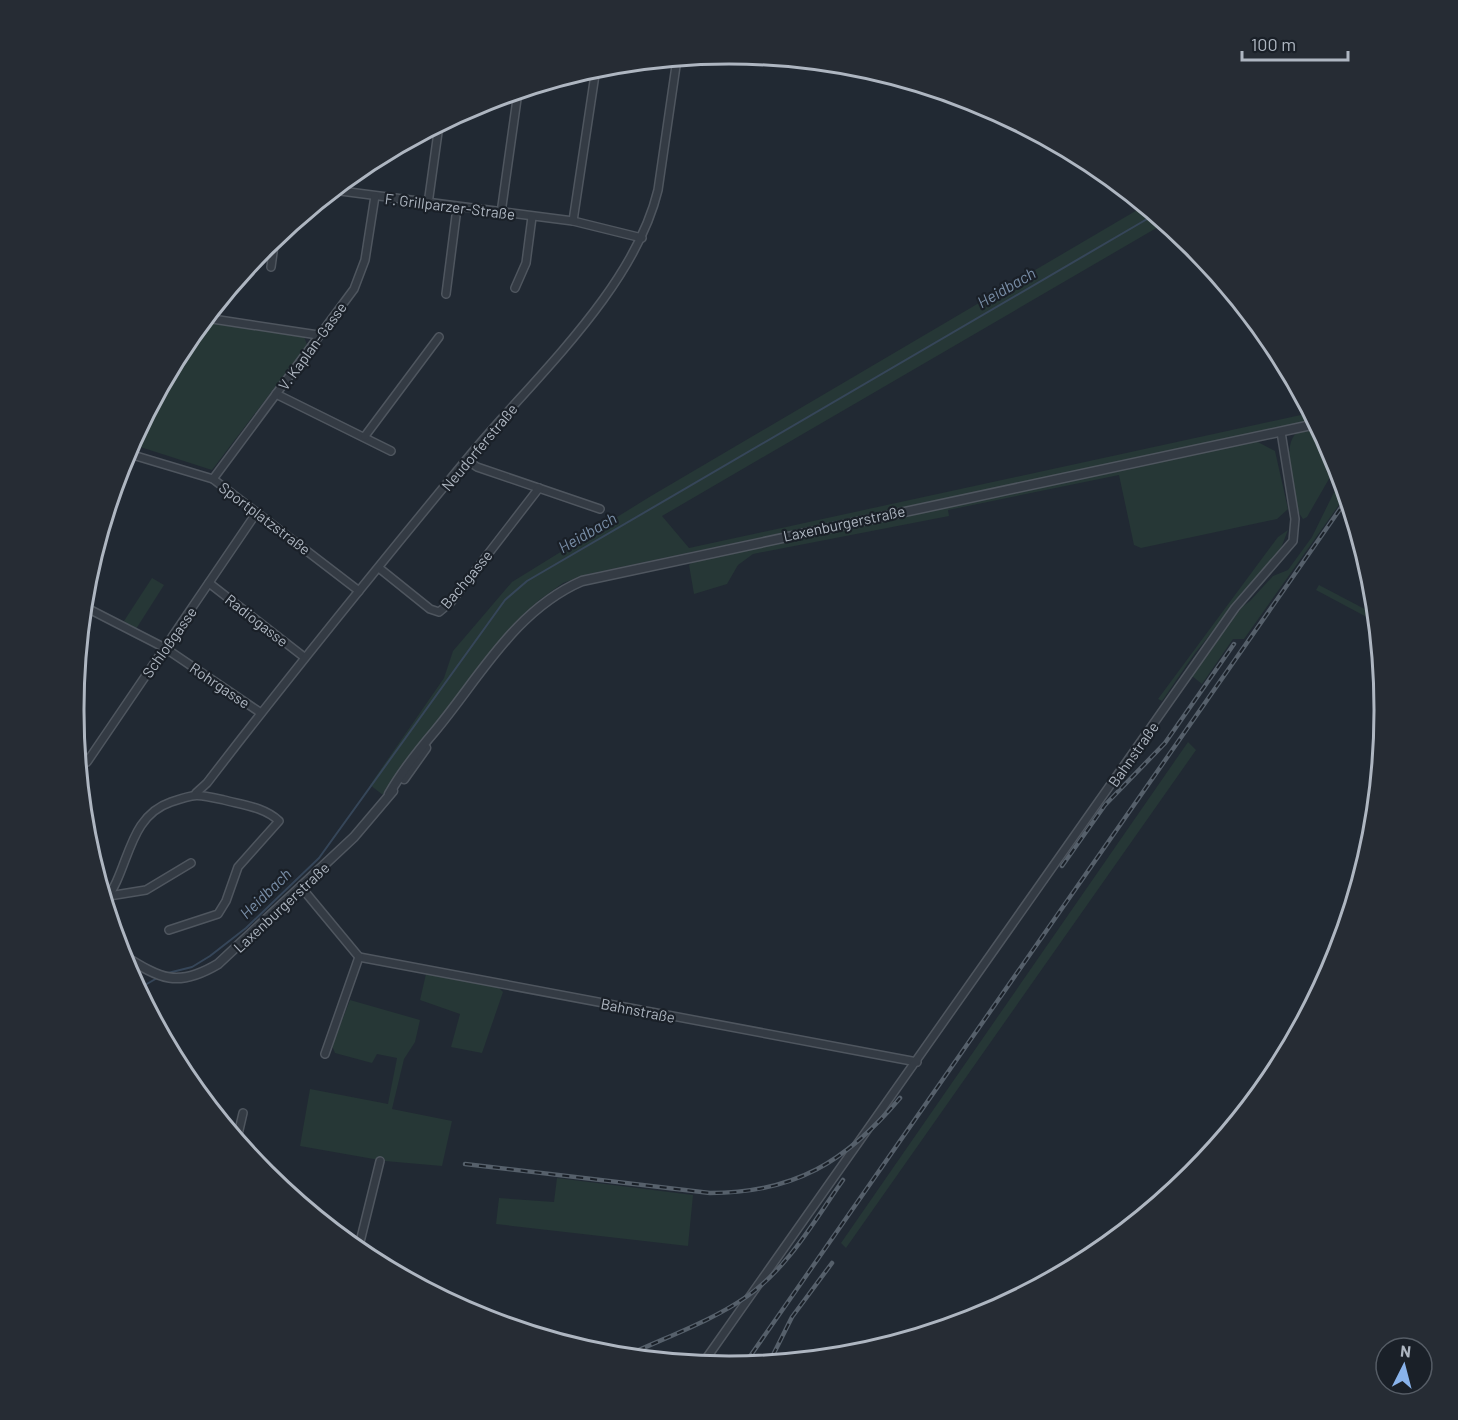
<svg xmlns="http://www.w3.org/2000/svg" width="1458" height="1420" font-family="Barlow,sans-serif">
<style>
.green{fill:#263736}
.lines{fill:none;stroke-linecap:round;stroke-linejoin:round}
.stream{stroke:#364659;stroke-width:2}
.minor-casing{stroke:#4f565f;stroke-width:10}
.tertiary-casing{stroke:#4f565f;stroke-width:11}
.minor{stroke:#343b44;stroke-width:7}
.tertiary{stroke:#343b44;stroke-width:8}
.rail-casing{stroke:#56606b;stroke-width:4.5}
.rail{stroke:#1a2028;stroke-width:2;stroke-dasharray:7;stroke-linecap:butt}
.labels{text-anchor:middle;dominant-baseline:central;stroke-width:4.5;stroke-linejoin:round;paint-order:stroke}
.street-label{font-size:15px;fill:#aeb6c1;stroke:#1a2028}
.water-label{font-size:16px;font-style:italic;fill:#798ea7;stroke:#1a2028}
.rim{fill:none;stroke:#aeb6c1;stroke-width:3}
</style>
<rect width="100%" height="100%" fill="#212933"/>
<g class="green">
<path d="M 1144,206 L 1165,223 L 662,516 L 689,548 L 1310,413 L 1314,420 L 588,574 L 563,583 L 538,601 L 508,630 L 383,795 L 370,785 L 444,678 L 453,651 L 512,582 L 651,496 Z"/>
<path d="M 204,320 L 304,336 L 307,345 L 212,470 L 131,444 L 184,345 Z"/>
<path d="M 1318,427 L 1337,465 L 1307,517 L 1303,519 L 1299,513 C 1295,493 1279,443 1299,431 C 1304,429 1312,428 1318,427 Z"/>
<path d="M 1254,440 L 1275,451 L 1288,509 L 1277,519 L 1141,548 L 1134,545 L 1119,475 L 948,510 L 949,516 L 753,554 L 738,565 L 727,584 L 694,594 L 689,565 L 698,558 Z"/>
<path d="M 1341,478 L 1346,495 L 1244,639 L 1233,639 L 1202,684 L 1192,676 L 1242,607 L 1250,601 L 1273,576 L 1288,570 L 1312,537 Z"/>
<path d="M 1288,530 L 1281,548 L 1195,653 L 1162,701 L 1158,699 L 1278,537 Z"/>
<path d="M 152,578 L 164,585 L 136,629 L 124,621 Z"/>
<path d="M 1319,585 L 1376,615 L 1376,622 L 1316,590 Z"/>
<path d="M 1188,742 L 1196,750 L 846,1248 L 841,1243 Z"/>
<path d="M 426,974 L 498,987 L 503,992 L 482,1053 L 451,1047 L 460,1014 L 420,1000 Z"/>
<path d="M 350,1000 L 420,1020 L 415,1042 L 404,1059 L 392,1109 L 452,1121 L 442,1166 L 385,1161 L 300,1146 L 310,1089 L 388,1104 L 397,1058 L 377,1054 L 372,1063 L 335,1053 L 332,1046 Z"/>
<path d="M 557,1178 L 693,1195 L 688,1246 L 496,1224 L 499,1198 L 554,1202 Z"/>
</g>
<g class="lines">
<g class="stream">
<path d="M 164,974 L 192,967 L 210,956 L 246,928 L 319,858 L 505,600 L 527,581 L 1154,215"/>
<path d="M 138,989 L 159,977"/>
</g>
<g class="minor-casing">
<g id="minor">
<path d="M 333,190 L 573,221 L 642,238"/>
<path d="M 428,204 L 439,125"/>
<path d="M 501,213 L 518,92"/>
<path d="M 573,221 L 596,68"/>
<path d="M 271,267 L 275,238"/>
<path d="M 515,288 L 526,263 L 532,217"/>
<path d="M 446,294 L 457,208"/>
<path d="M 206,318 L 318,335"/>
<path d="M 276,394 L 391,451"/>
<path d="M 365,436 L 439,337"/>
<path d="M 126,453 L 213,479 L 359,591"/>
<path d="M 467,460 L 477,467 L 600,509"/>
<path d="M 213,479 L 354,289 L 365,260 L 375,196"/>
<path d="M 379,568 L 430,609 L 439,612 L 451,602 L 539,488"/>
<path d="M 209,583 L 304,657"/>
<path d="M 83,606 L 165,648 L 261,713"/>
<path d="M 78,757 L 87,762 L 257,512"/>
<path d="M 196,793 L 207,783 C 293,671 381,563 471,454 C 535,377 634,289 658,190 L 677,59"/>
<path d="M 301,887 L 359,957"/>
<path d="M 109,896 L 146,890 L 191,863"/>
<path d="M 105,901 C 130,869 127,817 171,802 C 196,793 198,794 224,800 C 243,805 264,807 279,821 L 238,867 L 226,901 L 218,914 L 169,930"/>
<path d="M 359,957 L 917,1062"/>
<path d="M 325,1054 L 359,957"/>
<path d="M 237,1139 L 243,1113"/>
<path d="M 358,1250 L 380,1161"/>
<path d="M 703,1363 L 1235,608 L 1293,541 L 1295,519 L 1281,432"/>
</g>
</g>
<g class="tertiary-casing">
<g id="tertiary">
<path d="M 404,779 L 426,748"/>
<path d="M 389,794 C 402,771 418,751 435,731 C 480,677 515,610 582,581 L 1316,424"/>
<path d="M 121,954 C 160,978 176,989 218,964 L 354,837 L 393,791"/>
</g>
</g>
<use href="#minor" class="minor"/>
<use href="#tertiary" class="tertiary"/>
<g class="rail-casing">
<g id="rail">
<path d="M 1062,866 L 1105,805 L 1165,743 L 1234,644"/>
<path d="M 465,1164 L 710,1193 C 794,1193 846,1162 900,1098"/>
<path d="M 773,1355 L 792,1317 L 832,1263"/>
<path d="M 626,1356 C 666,1337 710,1322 746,1297 C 788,1268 814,1221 843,1180"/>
<path d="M 744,1365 L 1347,499"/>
</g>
</g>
<use href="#rail" class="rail"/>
</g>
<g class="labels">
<g class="street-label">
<text transform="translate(450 206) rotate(7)">F. Grillparzer-Straße</text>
<text transform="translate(312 346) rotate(-54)">V. Kaplan-Gasse</text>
<text transform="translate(479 447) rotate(-50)">Neudorferstraße</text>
<text transform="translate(265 518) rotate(37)">Sportplatzstraße</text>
<text transform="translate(844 523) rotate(-12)">Laxenburgerstraße</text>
<text transform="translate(466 579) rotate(-50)">Bachgasse</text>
<text transform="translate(257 620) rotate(38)">Radiogasse</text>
<text transform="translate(169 642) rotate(-55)">Schloßgasse</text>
<text transform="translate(220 685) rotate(34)">Rohrgasse</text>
<text transform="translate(1133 754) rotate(-55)">Bahnstraße</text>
<text transform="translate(281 907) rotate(-43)">Laxenburgerstraße</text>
<text transform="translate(638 1010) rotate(11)">Bahnstraße</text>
</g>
<g class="water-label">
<text transform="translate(1006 287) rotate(-30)">Heidbach</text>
<text transform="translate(587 532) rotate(-30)">Heidbach</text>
<text transform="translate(265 893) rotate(-44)">Heidbach</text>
</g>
</g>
<path d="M0 0H1458V1420H0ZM729 64H729A645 645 0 0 1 1374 709V711A645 645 0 0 1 729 1356H729A645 645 0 0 1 84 711V709A645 645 0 0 1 729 64Z" fill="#262c34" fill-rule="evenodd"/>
<path class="rim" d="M729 64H729A645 645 0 0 1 1374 709V711A645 645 0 0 1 729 1356H729A645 645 0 0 1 84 711V709A645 645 0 0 1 729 64Z"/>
<g transform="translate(1404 1366) rotate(6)"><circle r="28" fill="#1a2028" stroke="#555c65" stroke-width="1.5"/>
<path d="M0-4.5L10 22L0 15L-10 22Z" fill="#89b3eb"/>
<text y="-9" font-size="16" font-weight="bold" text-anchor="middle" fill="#aeb6c1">N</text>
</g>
<path d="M1242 51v9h106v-9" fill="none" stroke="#aeb6c1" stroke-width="3"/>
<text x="1251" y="51" font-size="18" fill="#aeb6c1" stroke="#1a2028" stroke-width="4.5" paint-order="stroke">100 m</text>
</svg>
